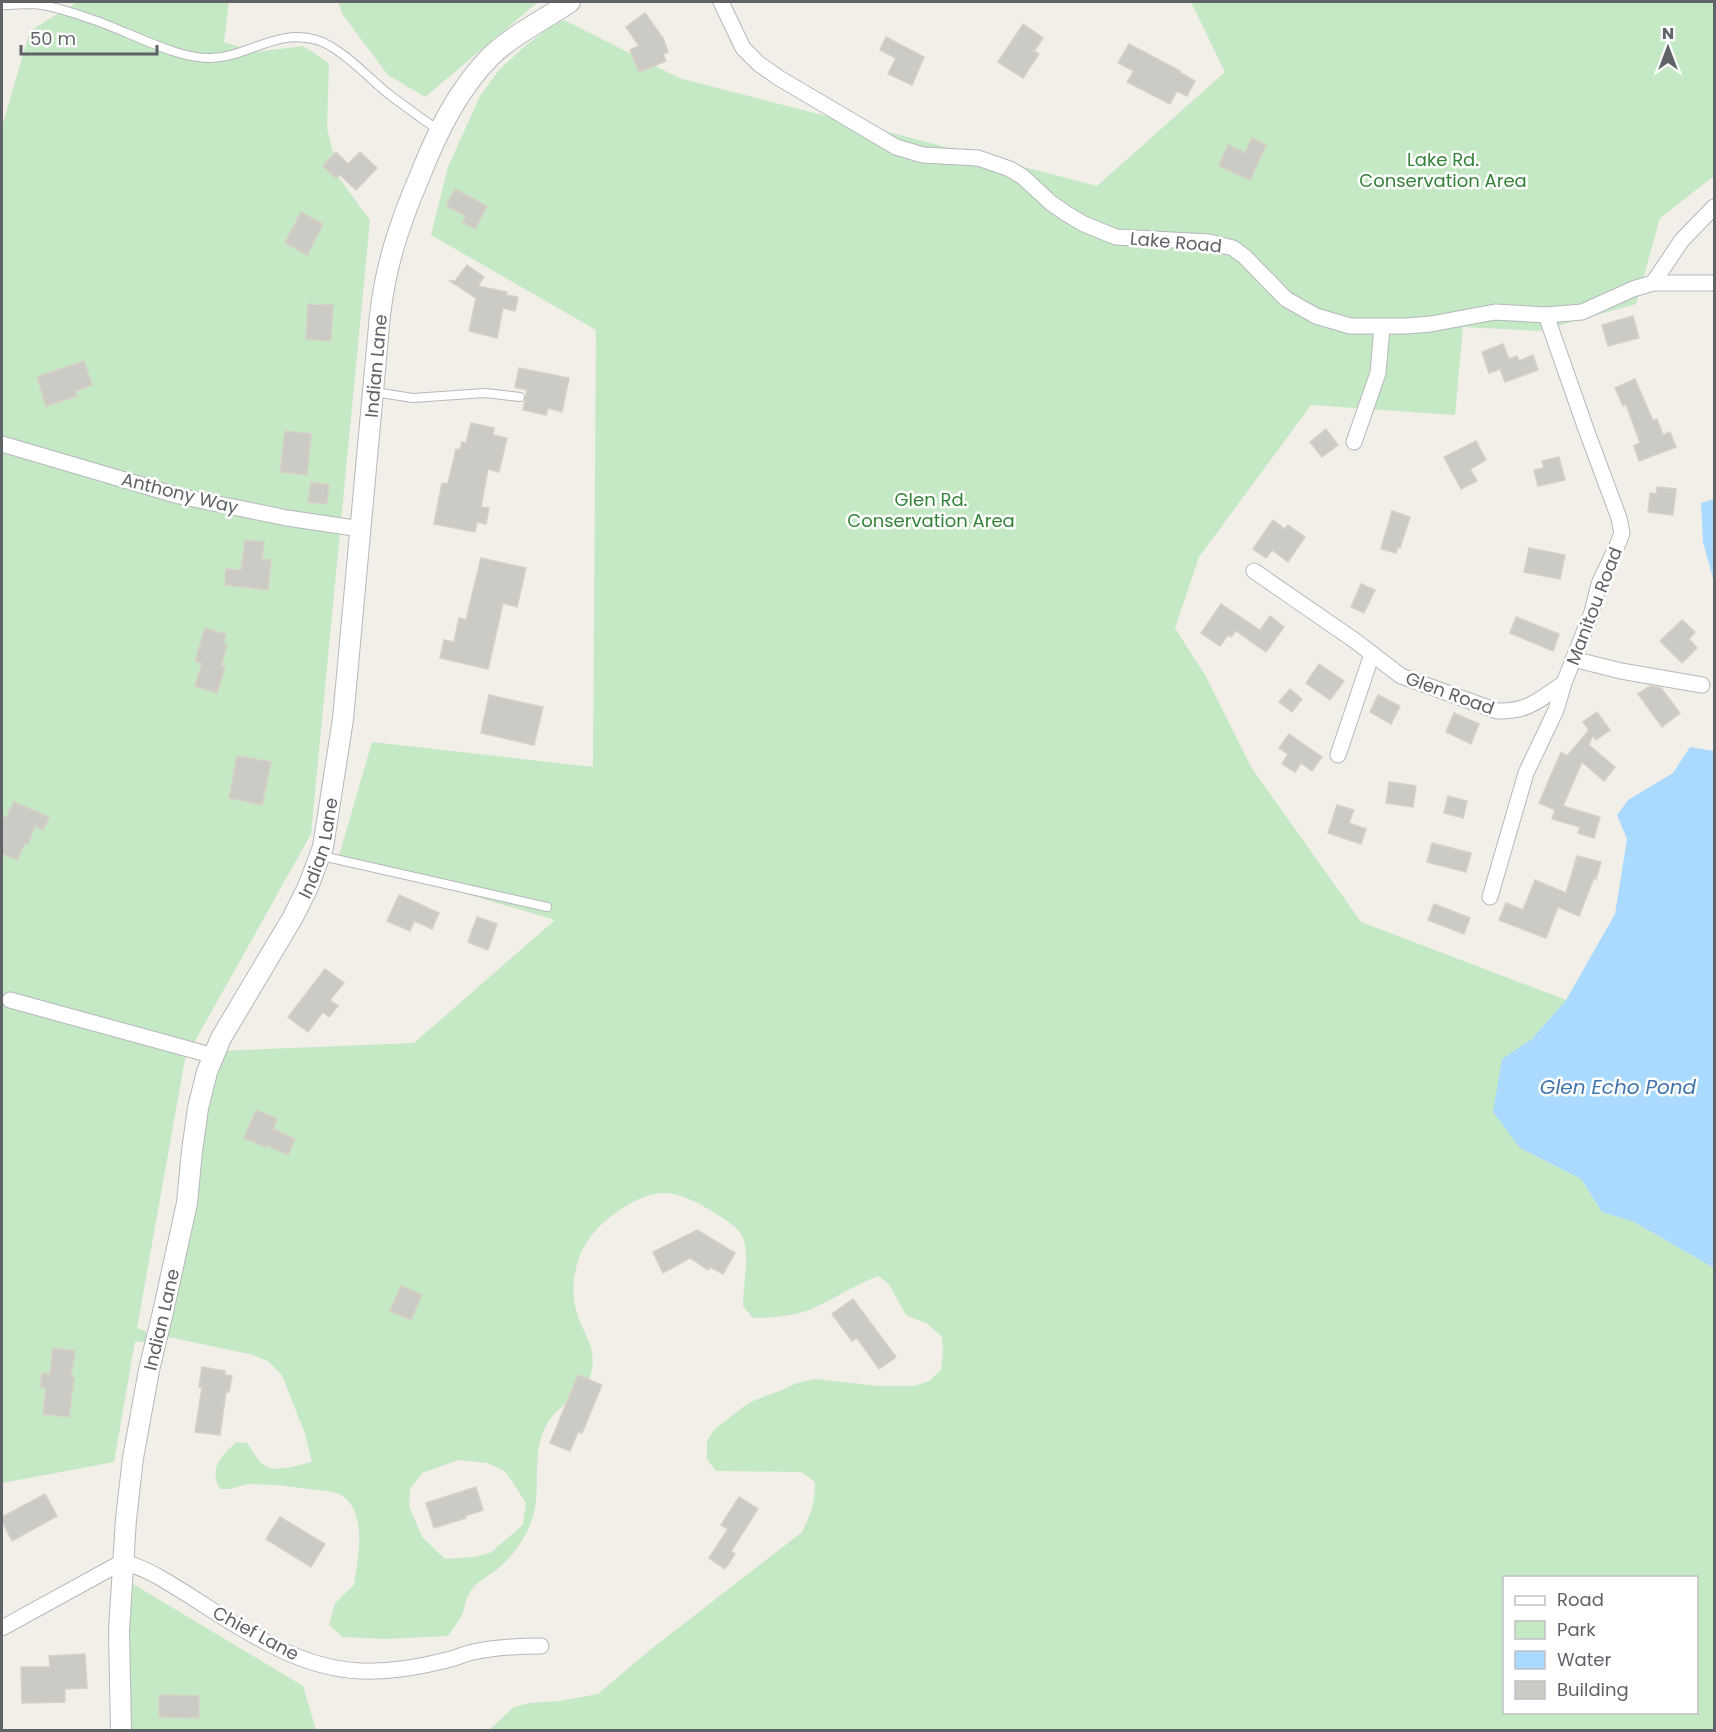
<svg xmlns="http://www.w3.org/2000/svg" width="1716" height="1732" font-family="Poppins,sans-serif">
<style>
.green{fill:#c5e8c5;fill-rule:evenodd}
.water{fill:#aadaff}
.building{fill:#cccac5;stroke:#d6d1c6;stroke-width:1.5}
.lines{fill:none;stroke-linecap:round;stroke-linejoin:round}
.service-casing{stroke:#b5b8bc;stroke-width:10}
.minor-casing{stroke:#b5b8bc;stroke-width:17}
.tertiary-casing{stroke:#b5b8bc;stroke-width:22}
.service{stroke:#fff;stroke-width:8}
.minor{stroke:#fff;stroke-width:15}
.tertiary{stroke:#fff;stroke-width:20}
.labels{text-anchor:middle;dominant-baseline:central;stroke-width:5;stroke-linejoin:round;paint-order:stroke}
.park-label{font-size:18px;fill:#348238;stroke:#fff}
.street-label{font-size:18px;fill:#5f6368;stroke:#fff}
.water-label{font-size:20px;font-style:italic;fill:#4174aa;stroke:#fff}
</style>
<rect width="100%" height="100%" fill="#f1efe8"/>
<g class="green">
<path d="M 77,2 L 229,2 L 224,42 L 256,52 L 303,46 L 329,63 L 327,128 L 339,178 L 370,220 L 311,834 L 185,1059 L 137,1328 L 146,1331 L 147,1343 L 135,1341 L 114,1462 L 2,1483 L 2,127 L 30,31 Z"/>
<path d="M 338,2 L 538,2 L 425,97 L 388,75 L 343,15 Z"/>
<path d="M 1191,2 L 1714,2 L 1714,176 L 1660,218 L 1636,304 L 1539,331 L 1463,327 L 1455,415 L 1311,405 L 1199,557 L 1175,628 L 1205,675 L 1251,767 L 1361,922 L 1566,1000 L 1532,1039 L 1502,1060 L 1520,1148 L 1581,1179 L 1602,1212 L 1634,1222 L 1714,1268 L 1714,1730 L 489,1730 L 514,1707 L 530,1703 L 560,1701 L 598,1694 L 650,1650 L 802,1532 C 811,1514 815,1503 815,1482 L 801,1472 L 716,1471 L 707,1459 L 707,1441 L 715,1429 L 743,1407 L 755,1400 L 782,1390 L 797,1383 L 815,1379 L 878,1386 L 914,1386 L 929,1381 L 941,1370 L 943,1353 L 942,1337 L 928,1324 L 906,1315 L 888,1283 L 878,1276 C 854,1285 833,1300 809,1310 C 792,1316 771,1318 753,1318 L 743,1306 C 743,1285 750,1257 743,1238 C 739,1227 723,1218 713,1212 C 699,1203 684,1195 667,1193 C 640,1191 602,1219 588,1240 C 575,1259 570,1287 576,1310 C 582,1334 598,1345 591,1374 C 586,1394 557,1405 547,1424 C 529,1455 544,1493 530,1525 C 524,1540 513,1555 501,1566 C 493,1574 480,1579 473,1588 C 466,1595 465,1608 461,1617 C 457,1623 452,1630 448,1636 L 385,1639 L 343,1637 L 329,1625 L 335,1603 L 354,1585 C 358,1556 370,1504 334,1492 L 277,1485 L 247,1484 L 230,1489 L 220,1489 C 208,1469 222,1454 237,1442 L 247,1443 C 253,1450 257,1461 265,1466 C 277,1473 298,1465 312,1462 L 305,1434 L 282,1375 L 268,1361 L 249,1354 L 164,1336 L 163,1320 L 220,1051 L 414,1043 L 555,920 L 339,856 L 372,742 L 593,767 L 596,330 L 431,235 L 448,167 L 480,96 L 499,70 L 524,47 L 550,27 L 564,20 L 679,78 L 1097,186 L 1225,72 ZM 458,1460 L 487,1463 L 505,1471 L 526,1503 L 523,1525 L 490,1553 L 474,1557 L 445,1559 L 422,1537 L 409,1506 L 410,1489 L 422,1473 ZM 1504,1578 L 1696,1578 L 1696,1712 L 1504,1712 Z"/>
<path d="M 133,1584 L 303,1686 L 316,1730 L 121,1730 Z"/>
</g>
<g class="water">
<path d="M 1714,499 L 1714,582 L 1703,542 L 1701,503 Z"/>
<path d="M 1690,747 L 1714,751 L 1714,1268 L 1634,1222 L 1602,1212 L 1581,1179 L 1520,1148 L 1493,1112 L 1502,1059 L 1532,1039 L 1566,1000 L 1615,914 L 1627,839 L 1617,815 L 1628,800 L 1673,773 Z"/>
</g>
<g class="building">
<path d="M 645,13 L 663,38 L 668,52 L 663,54 L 666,61 L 639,72 L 630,50 L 639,46 L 626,27 Z"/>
<path d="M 1023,24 L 1043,38 L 1034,51 L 1039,54 L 1023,78 L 998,62 Z"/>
<path d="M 886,37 L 924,57 L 912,85 L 888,74 L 896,58 L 880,50 Z"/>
<path d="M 1129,44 L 1180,71 L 1179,72 L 1195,81 L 1187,96 L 1177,91 L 1170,104 L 1127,82 L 1134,71 L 1118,63 Z"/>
<path d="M 1252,138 L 1266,145 L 1250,180 L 1219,166 L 1228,145 L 1245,153 Z"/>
<path d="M 336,152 L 348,164 L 360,152 L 377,168 L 356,190 L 340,175 L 336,178 L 323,166 Z"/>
<path d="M 455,189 L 487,206 L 475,229 L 462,222 L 466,216 L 446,206 Z"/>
<path d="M 301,212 L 323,224 L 307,255 L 285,243 Z"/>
<path d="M 467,265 L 484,277 L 478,286 L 507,292 L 506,295 L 518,297 L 515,311 L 503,308 L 497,338 L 469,331 L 476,298 L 450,281 L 455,281 Z"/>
<path d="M 308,304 L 333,305 L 331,341 L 306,339 Z"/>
<path d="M 1633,316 L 1639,338 L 1608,346 L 1602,325 Z"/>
<path d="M 1503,344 L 1509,359 L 1517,356 L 1519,361 L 1533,355 L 1538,370 L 1505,382 L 1500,369 L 1489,373 L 1482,352 Z"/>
<path d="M 84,361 L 92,385 L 75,391 L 77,396 L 46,406 L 37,377 Z"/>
<path d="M 519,368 L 569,378 L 562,412 L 548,408 L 546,415 L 523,410 L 527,390 L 515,387 Z"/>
<path d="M 1635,379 L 1653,421 L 1657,419 L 1663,435 L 1670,432 L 1676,447 L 1639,461 L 1634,446 L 1640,443 L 1626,404 L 1623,406 L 1615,388 Z"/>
<path d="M 471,423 L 494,428 L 493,435 L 507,438 L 499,472 L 488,469 L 481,507 L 489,508 L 486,524 L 477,522 L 475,532 L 434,524 L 442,483 L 448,484 L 456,449 L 460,450 L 462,442 L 466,443 Z"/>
<path d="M 1326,429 L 1338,445 L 1322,457 L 1310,442 Z"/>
<path d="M 285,431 L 311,434 L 307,475 L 280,472 Z"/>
<path d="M 1476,441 L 1486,460 L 1470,469 L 1477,481 L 1461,489 L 1444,457 Z"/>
<path d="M 1559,457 L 1565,480 L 1538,486 L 1534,470 L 1544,468 L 1542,461 Z"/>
<path d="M 311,482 L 329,485 L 327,504 L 308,502 Z"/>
<path d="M 1657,487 L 1676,489 L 1673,515 L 1648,512 L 1650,493 L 1656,494 Z"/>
<path d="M 1392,511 L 1410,517 L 1400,548 L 1398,547 L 1396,553 L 1381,549 Z"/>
<path d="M 1273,520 L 1285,529 L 1288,525 L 1305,537 L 1288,562 L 1272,550 L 1266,558 L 1253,549 Z"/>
<path d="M 245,540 L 264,542 L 262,559 L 271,560 L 268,590 L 225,585 L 226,569 L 241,570 Z"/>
<path d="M 1529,548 L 1565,555 L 1560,579 L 1524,572 Z"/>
<path d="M 481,558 L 526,568 L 517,607 L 503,603 L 488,669 L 440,658 L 444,640 L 454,642 L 459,618 L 466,620 Z"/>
<path d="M 1361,584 L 1375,590 L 1364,613 L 1351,607 Z"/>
<path d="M 1221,604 L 1260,630 L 1270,616 L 1284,627 L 1266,652 L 1236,631 L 1231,637 L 1228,635 L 1220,646 L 1201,633 Z"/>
<path d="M 1516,617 L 1559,634 L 1553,651 L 1510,633 Z"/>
<path d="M 1682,620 L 1695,632 L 1689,639 L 1697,648 L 1682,663 L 1660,641 Z"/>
<path d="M 205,628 L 226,634 L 223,643 L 227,644 L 221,666 L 225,667 L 217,693 L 195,686 L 202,663 L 195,661 Z"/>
<path d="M 1319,664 L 1344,681 L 1330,700 L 1306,683 Z"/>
<path d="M 1650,686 L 1661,688 L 1680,713 L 1662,727 L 1638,694 Z"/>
<path d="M 1290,689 L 1302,699 L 1292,712 L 1279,702 Z"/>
<path d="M 489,695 L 543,707 L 534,745 L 481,733 Z"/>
<path d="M 1378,695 L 1400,706 L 1391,724 L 1370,712 Z"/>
<path d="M 1597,712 L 1610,730 L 1596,740 L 1593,735 L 1589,745 L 1615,767 L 1604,781 L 1582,762 L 1563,806 L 1600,817 L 1594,838 L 1578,833 L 1580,827 L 1552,819 L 1555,810 L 1539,803 L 1561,752 L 1567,756 L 1589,730 L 1583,722 Z"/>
<path d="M 1454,713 L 1479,724 L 1471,744 L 1446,732 Z"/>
<path d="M 1289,734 L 1322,757 L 1312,771 L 1301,763 L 1295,772 L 1282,764 L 1288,754 L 1279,748 Z"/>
<path d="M 237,756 L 271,762 L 262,805 L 229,798 Z"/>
<path d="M 1389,782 L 1416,786 L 1413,807 L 1386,803 Z"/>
<path d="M 1448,796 L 1467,801 L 1463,818 L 1444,813 Z"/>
<path d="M 14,802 L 49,817 L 43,830 L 35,826 L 28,844 L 25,843 L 17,860 L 2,853 L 2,816 L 6,818 Z"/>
<path d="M 1337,805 L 1354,810 L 1349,823 L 1366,829 L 1361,844 L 1328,833 Z"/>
<path d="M 1432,843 L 1471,853 L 1466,872 L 1427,862 Z"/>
<path d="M 1577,856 L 1601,862 L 1596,879 L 1594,878 L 1579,916 L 1558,907 L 1546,938 L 1499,920 L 1506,903 L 1523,910 L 1535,880 L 1566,893 Z"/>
<path d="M 399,895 L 439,913 L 432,929 L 414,921 L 410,931 L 387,921 Z"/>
<path d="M 1434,904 L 1470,918 L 1464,934 L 1428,920 Z"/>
<path d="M 477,917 L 497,924 L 488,950 L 468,942 Z"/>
<path d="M 325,969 L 344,983 L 330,1000 L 338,1006 L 329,1017 L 323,1012 L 308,1032 L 288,1017 Z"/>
<path d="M 256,1110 L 277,1119 L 273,1129 L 295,1139 L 288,1155 L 267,1145 L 266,1147 L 244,1138 Z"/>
<path d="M 697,1230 L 735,1253 L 723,1274 L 710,1267 L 708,1270 L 690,1258 L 663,1273 L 653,1252 Z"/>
<path d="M 401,1286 L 422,1295 L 411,1320 L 390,1311 Z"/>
<path d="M 853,1299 L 896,1357 L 879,1369 L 857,1338 L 852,1341 L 832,1314 Z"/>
<path d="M 53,1348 L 75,1351 L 71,1377 L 74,1378 L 69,1417 L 43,1414 L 46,1388 L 40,1387 L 42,1373 L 50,1374 Z"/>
<path d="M 202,1367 L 225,1371 L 225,1375 L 232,1376 L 229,1392 L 226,1392 L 220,1435 L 195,1432 L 202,1387 L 199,1387 Z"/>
<path d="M 578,1375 L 602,1385 L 582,1433 L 578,1432 L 570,1451 L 550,1443 Z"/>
<path d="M 476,1487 L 483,1510 L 465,1516 L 466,1518 L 434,1528 L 426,1503 Z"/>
<path d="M 45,1494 L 57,1516 L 12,1541 L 2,1521 L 2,1517 Z"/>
<path d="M 739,1497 L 758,1509 L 731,1551 L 735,1554 L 725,1569 L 709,1558 L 728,1529 L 721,1525 Z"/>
<path d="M 280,1517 L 325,1544 L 311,1567 L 266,1539 Z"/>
<path d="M 85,1654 L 87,1688 L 65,1689 L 65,1702 L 22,1703 L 21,1667 L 50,1667 L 49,1656 Z"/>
<path d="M 159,1695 L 199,1696 L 199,1718 L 159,1717 Z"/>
</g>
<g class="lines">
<g class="service-casing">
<g id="service">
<path d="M 2,5 C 12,5 23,4 33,4 C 51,5 74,13 91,19 C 126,30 175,59 211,58 C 248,57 277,28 317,40 C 340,47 368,77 386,92 C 403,105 421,118 438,130"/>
<path d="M 374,392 L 413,398 L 485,393 L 520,397"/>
<path d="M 322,856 L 547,907"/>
</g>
</g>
<g class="minor-casing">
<g id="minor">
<path d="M 721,2 L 743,48 L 759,64 L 779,78 L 896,147 L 923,155 L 978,158 L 1010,169 L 1023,177 L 1051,203 L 1067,214 L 1084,224 L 1116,237 L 1209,242 L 1233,248 L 1245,257 L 1286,299 L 1316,316 L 1350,326 L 1406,326 L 1431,324 L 1495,312 L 1546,315 L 1582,312 L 1633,289 L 1653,283 L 1714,283"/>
<path d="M 1653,283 L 1682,240 L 1714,207"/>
<path d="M 1354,442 L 1378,373 L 1382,327"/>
<path d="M 2,444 L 179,496 L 287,518 L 361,529"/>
<path d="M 1254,571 L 1354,640 L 1401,676 L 1497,711 C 1528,712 1539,700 1564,683"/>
<path d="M 1573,659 L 1621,671 L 1702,685"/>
<path d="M 1338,755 L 1372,654"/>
<path d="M 1490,897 L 1526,773 L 1556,710 L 1564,683 L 1592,612 L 1599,584 L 1617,546 L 1622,533 L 1619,518 L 1587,432 L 1546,315"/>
<path d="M 10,1000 L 214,1056"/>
<path d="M 2,1628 L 124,1561 C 135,1566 147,1570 157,1576 C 221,1612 284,1668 361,1671 C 389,1672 420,1667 447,1660 C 456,1658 464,1654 473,1652 C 496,1647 518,1646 541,1646"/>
</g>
</g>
<g class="tertiary-casing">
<g id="tertiary">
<path id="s1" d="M 121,1730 L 119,1631 L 126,1519 L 133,1458 L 149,1370 L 163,1312 L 187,1203 L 192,1151 L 198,1108 L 207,1072 L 221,1038 L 293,917 L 308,887 L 323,847 L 343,719 L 380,315 C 386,264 399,225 419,178 C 436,135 457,90 491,56 C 514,34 544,20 570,2"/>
</g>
</g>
<use href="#service" class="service"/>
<use href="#minor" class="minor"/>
<use href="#tertiary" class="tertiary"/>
</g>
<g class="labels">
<g class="park-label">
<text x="1443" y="159">Lake Rd.<tspan x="1443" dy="21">Conservation Area</tspan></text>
<text x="931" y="499">Glen Rd.<tspan x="931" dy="21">Conservation Area</tspan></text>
</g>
<g class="street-label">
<text transform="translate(1176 242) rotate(5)">Lake Road</text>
<text stroke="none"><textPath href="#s1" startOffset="1404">Indian Lane</textPath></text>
<text transform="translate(180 493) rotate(14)">Anthony Way</text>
<text transform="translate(1594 606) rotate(-69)">Manitou Road</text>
<text transform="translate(1450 693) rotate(20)">Glen Road</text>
<text stroke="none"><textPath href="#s1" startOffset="918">Indian Lane</textPath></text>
<text stroke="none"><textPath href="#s1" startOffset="414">Indian Lane</textPath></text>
<text transform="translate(256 1633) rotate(28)">Chief Lane</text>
</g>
<g class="water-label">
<text x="1618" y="1087">Glen Echo Pond</text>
</g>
</g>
<rect width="1716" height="1732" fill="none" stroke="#5f6368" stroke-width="6"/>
<rect x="1503" y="1576" width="195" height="138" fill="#ffffff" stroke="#bfc1c3" stroke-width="1.5"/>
<rect x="1515" y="1596" width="30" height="9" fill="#ffffff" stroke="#bfc1c3" stroke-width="1.5"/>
<text x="1557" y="1606" font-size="18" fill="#5f6368">Road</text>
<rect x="1515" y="1621" width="30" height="18" fill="#c5e8c5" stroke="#bfc1c3" stroke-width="1.5"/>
<text x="1557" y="1636" font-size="18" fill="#5f6368">Park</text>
<rect x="1515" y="1651" width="30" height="18" fill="#aadaff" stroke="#bfc1c3" stroke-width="1.5"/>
<text x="1557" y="1666" font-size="18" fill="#5f6368">Water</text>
<rect x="1515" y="1681" width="30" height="18" fill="#cccac5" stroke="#bfc1c3" stroke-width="1.5"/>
<text x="1557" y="1696" font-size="18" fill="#5f6368">Building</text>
<g transform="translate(1668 48)" stroke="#ffffff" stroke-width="4.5" paint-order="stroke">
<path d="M0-4.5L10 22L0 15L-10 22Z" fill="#5f6368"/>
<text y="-9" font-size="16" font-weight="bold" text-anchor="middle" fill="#5f6368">N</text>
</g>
<path d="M21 45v9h136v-9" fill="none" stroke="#5f6368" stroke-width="3"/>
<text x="30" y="45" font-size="18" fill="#5f6368" stroke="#ffffff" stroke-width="4.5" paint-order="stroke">50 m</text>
</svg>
